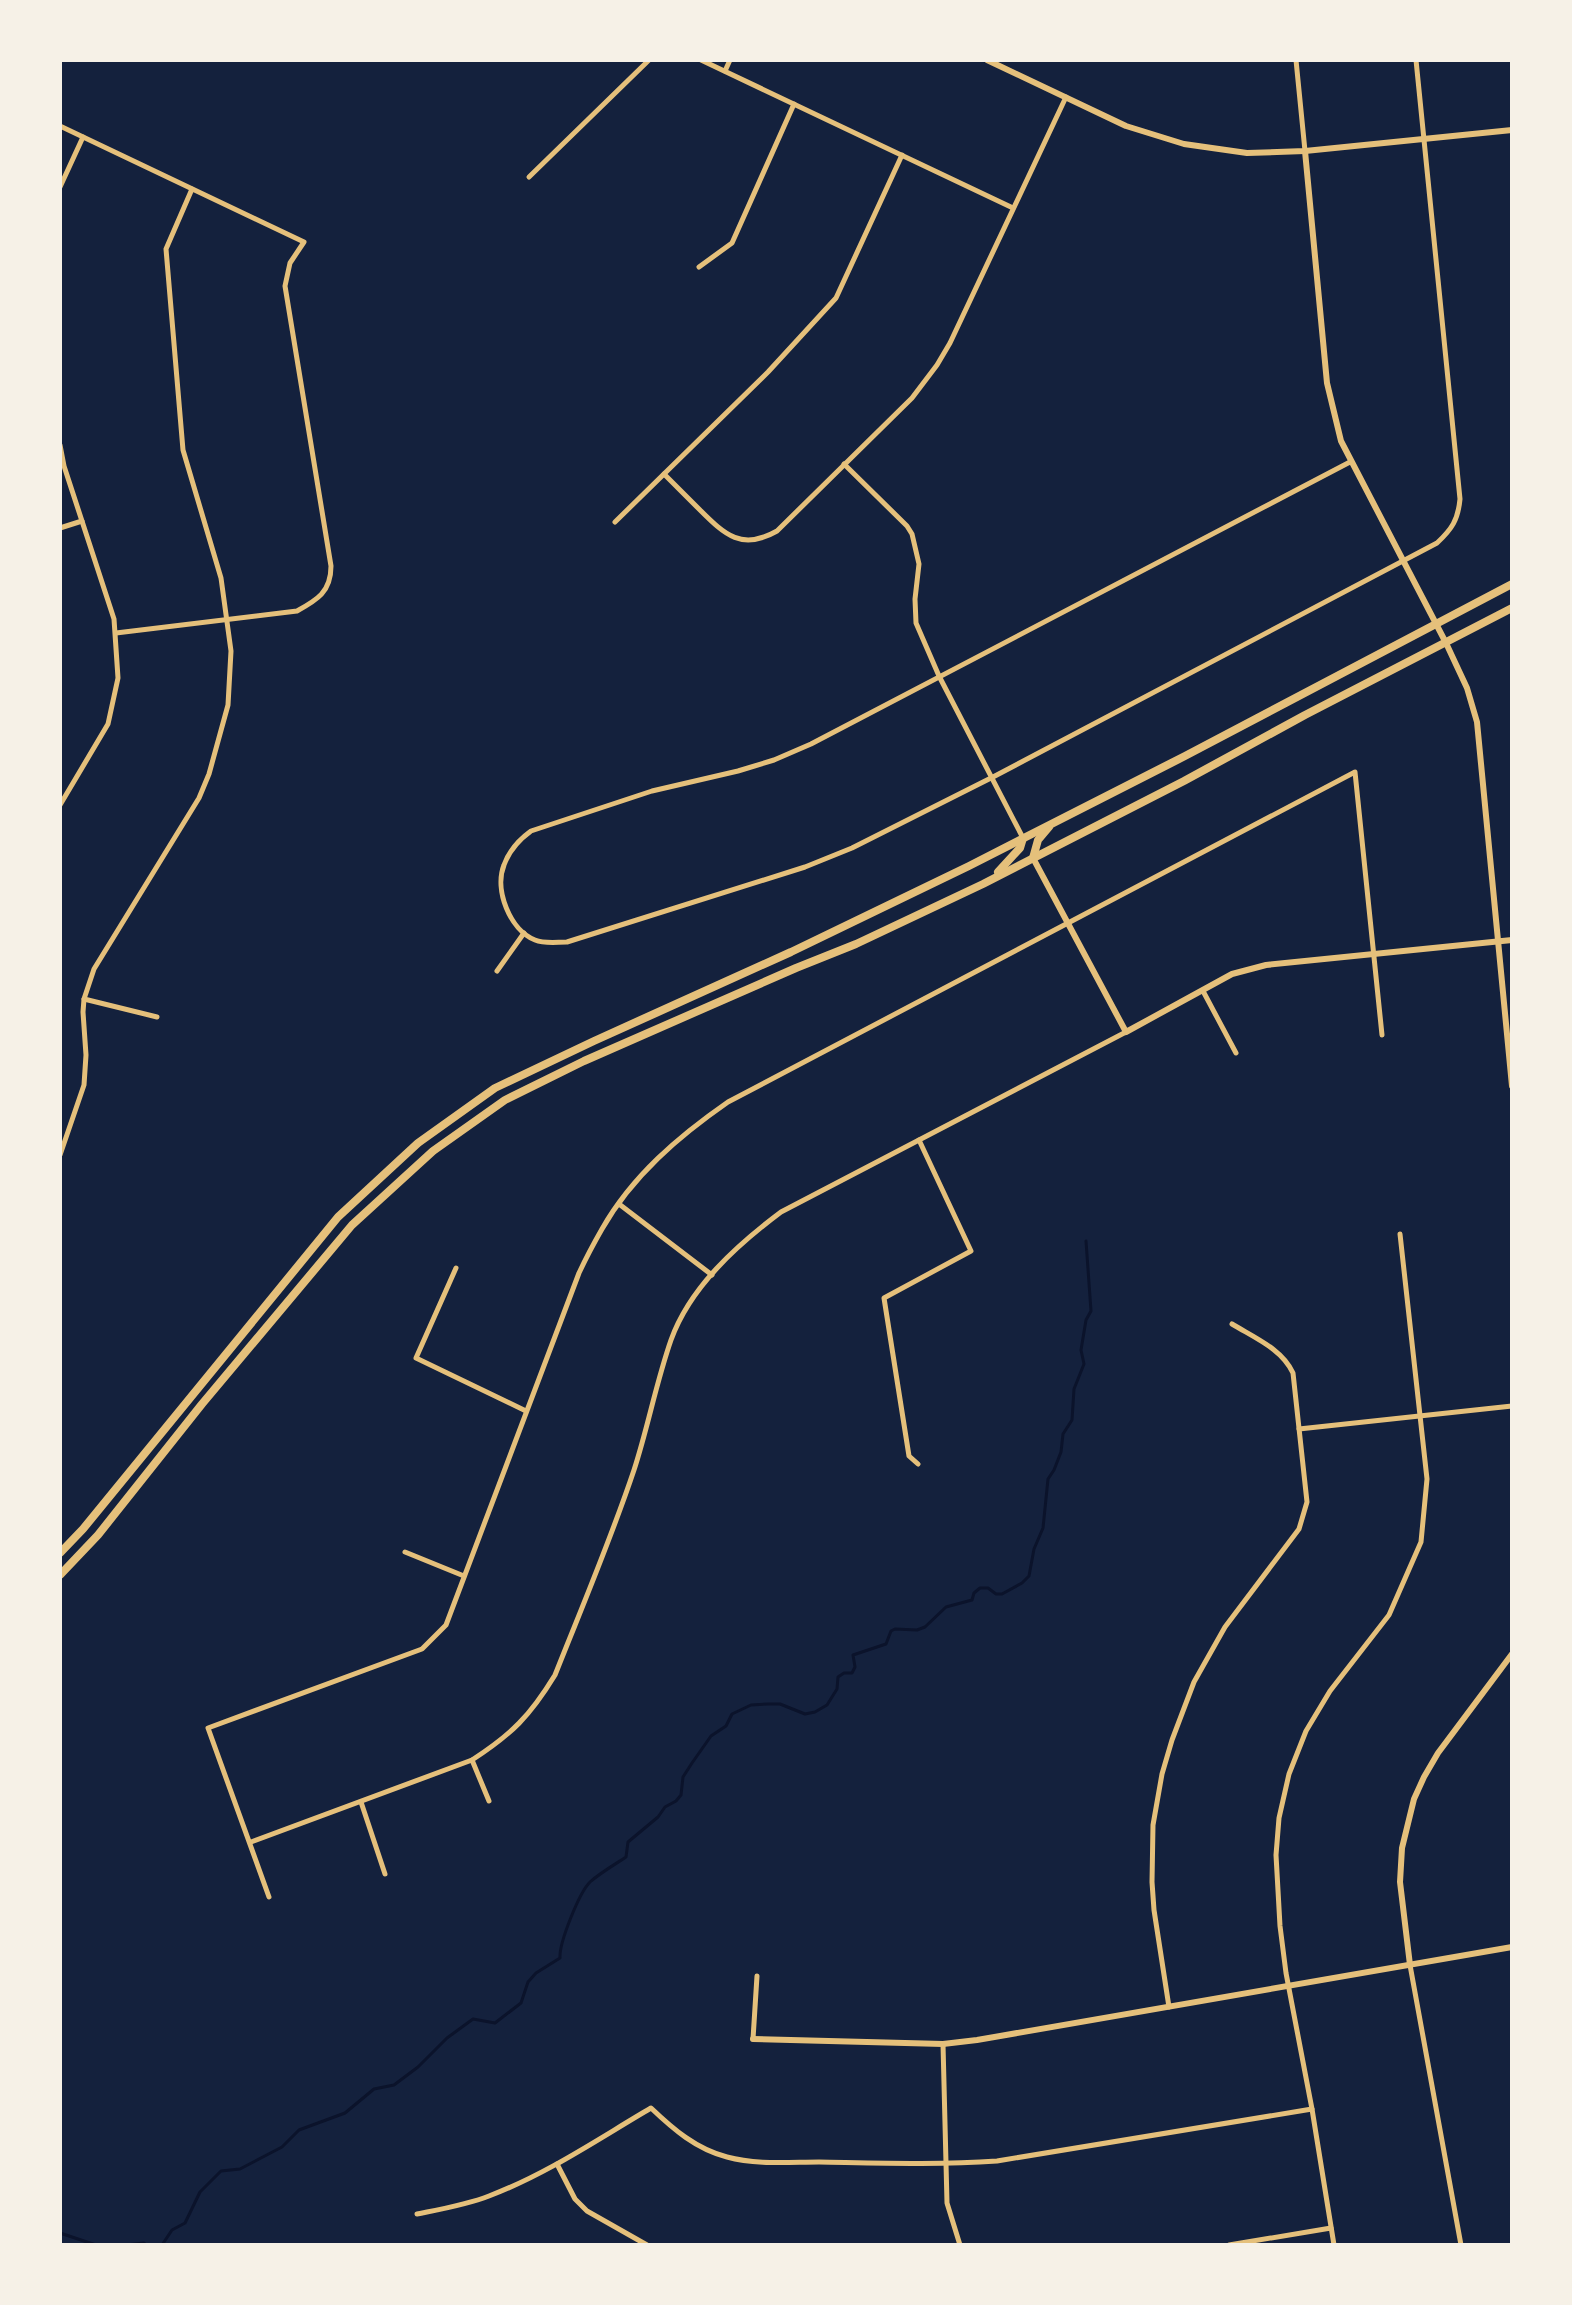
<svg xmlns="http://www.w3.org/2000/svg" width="1572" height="2305" font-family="Helvetica,sans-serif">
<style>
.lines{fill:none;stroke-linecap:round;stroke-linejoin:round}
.stream{stroke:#0b132b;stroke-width:3}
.minor{stroke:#e5c07b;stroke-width:5}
.tertiary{stroke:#e5c07b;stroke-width:6}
.primary{stroke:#e5c07b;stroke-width:8}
</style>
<rect width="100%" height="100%" fill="#14213d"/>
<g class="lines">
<g class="stream">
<path d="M 60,2233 L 96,2245"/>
<path d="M 126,2245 L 144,2243 L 146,2245"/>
<path d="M 162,2245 L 172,2230 L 185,2223 L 200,2192 L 221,2171 L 240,2169 L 282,2147 L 299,2130 L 345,2113 L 374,2089 L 394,2085 L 418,2067 L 447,2038 L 473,2019 L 495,2023 L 521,2003 L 528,1982 L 536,1973 L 560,1958 C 559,1943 579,1893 590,1882 C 600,1873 614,1865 626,1857 L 628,1842 L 658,1817 L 665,1807 L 676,1801 L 681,1795 L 683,1777 L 692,1763 L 711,1736 L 726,1726 L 732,1714 L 751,1705 L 768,1704 L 780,1704 L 805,1714 L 815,1712 L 827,1705 L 837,1689 L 838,1677 L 844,1673 L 852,1673 L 855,1667 L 853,1655 L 886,1644 L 891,1631 L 895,1629 L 917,1630 L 925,1627 L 946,1607 L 972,1600 L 974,1593 L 980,1588 L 988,1588 L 996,1594 L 1002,1594 L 1022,1583 L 1029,1576 L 1034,1549 L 1043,1528 L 1048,1479 L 1054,1470 L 1061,1452 L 1063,1434 L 1072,1420 L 1074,1389 L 1084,1364 L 1081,1350 L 1086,1320 L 1091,1311 L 1086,1241"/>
</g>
<g class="minor">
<path d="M 701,60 L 1013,208"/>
<path d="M 1296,60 L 1305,151"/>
<path d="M 725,71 L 730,60"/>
<path d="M 60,126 L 304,242 L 290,263 L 285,286 L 331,566 C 331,592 317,600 297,611 L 116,633"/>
<path d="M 529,177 L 649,60"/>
<path d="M 60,187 L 83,137"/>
<path d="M 699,267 L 732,243 L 794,104"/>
<path d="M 60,445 L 64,466 L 114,619 L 118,678 L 108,724 L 60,805"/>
<path d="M 1350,462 L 811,744 L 774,760 L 738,771 L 652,791 L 531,831 C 520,839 509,851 504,865 C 494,890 510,930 535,940 C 545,944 556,942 567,942 L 805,867 L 852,848 L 993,777 L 1437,543 C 1452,529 1458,520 1460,499 L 1416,60"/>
<path d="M 844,464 L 907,526 L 912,534 L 919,564 L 915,599 L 916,623 L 939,676 L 1023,838"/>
<path d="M 664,474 C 676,486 688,498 700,510 C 725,535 742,551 777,531 L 912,398 L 937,365 L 950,343 L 1066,97"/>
<path d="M 615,522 L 768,372 L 836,298 L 902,155"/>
<path d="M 60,528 L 82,521"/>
<path d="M 497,971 L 524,933"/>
<path d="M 1203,991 L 1236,1053"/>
<path d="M 84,999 L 157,1017"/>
<path d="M 60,1155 L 84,1085 L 86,1055 L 83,1012 L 84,999 L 94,969 L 199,798 L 209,774 L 228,705 L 231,651 L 221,578 L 183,450 L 166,249 L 192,189"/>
<path d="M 619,1204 L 712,1275"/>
<path d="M 456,1268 L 416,1358 L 526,1411"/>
<path d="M 1299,1429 L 1512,1406"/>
<path d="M 918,1464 L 909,1456 L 884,1298 L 971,1251 L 919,1140"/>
<path d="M 405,1552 L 464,1576"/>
<path d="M 472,1760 L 489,1801"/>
<path d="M 361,1802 L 385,1874"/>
<path d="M 251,1842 L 472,1760 C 512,1734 530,1716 555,1675 C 582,1607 611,1539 634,1470 C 648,1427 656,1383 671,1340 C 690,1287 737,1245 781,1212 L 1126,1032"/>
<path d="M 269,1897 L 208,1728 L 422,1649 L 446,1625 L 579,1273 C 586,1258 594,1243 602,1229 C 632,1176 679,1136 728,1102 L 1355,772 L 1382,1035"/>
<path d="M 1410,1965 L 1461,2245"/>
<path d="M 1169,2007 L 1154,1910 L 1152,1882 L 1153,1825 L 1162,1774 L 1172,1740 L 1194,1682 L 1225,1627 L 1299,1529 L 1307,1502 L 1293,1373 C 1282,1349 1255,1338 1232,1324"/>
<path d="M 753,2039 L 757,1976"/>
<path d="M 943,2044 L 947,2203 L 960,2245"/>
<path d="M 557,2164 L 575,2199 L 587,2211 L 647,2245"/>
<path d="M 417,2214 C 442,2209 466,2205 489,2196 C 547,2174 598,2139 651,2108 C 673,2129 696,2149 727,2157 C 756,2165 789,2162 819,2162 C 879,2163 938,2165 997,2161 L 1312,2109"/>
<path d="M 1229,2245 L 1331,2228"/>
<path d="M 1334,2245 L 1312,2109 L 1286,1973 L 1280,1926 L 1276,1855 L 1279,1818 L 1289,1774 L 1306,1731 L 1330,1691 L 1389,1615 L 1421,1542 L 1427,1479 L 1400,1234"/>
</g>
<g class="tertiary">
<path d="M 987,60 L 1126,126 L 1184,144 L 1247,153 L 1305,151 L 1512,130"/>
<path d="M 1305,151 L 1327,383 L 1341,441 L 1446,643 L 1467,688 L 1477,722 L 1512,1086"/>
<path d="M 1033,858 L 1126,1032 L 1232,974 L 1266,965 L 1512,940"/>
<path d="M 1410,1965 L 1400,1882 L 1402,1848 L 1414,1799 L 1424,1777 L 1438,1753 L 1512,1654"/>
<path d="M 753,2039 L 943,2044 L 977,2040 L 1512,1947"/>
</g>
<g class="primary">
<path d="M 1033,858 L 1038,840 L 1049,827"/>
<path d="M 998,872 L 1020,848 L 1023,838"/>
<path d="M 60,1553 L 83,1529 L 338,1217 L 418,1143 L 495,1088 L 594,1041 L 791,952 L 969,866 L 1185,756 L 1512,584"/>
<path d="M 60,1575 L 98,1535 L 202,1404 L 352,1225 L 433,1151 L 505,1100 L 584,1061 L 796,968 L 856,944 L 983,884 L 1184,781 L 1305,715 L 1512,608"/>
</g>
</g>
<rect width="1572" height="2305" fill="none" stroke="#f6f1e7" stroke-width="124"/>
</svg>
